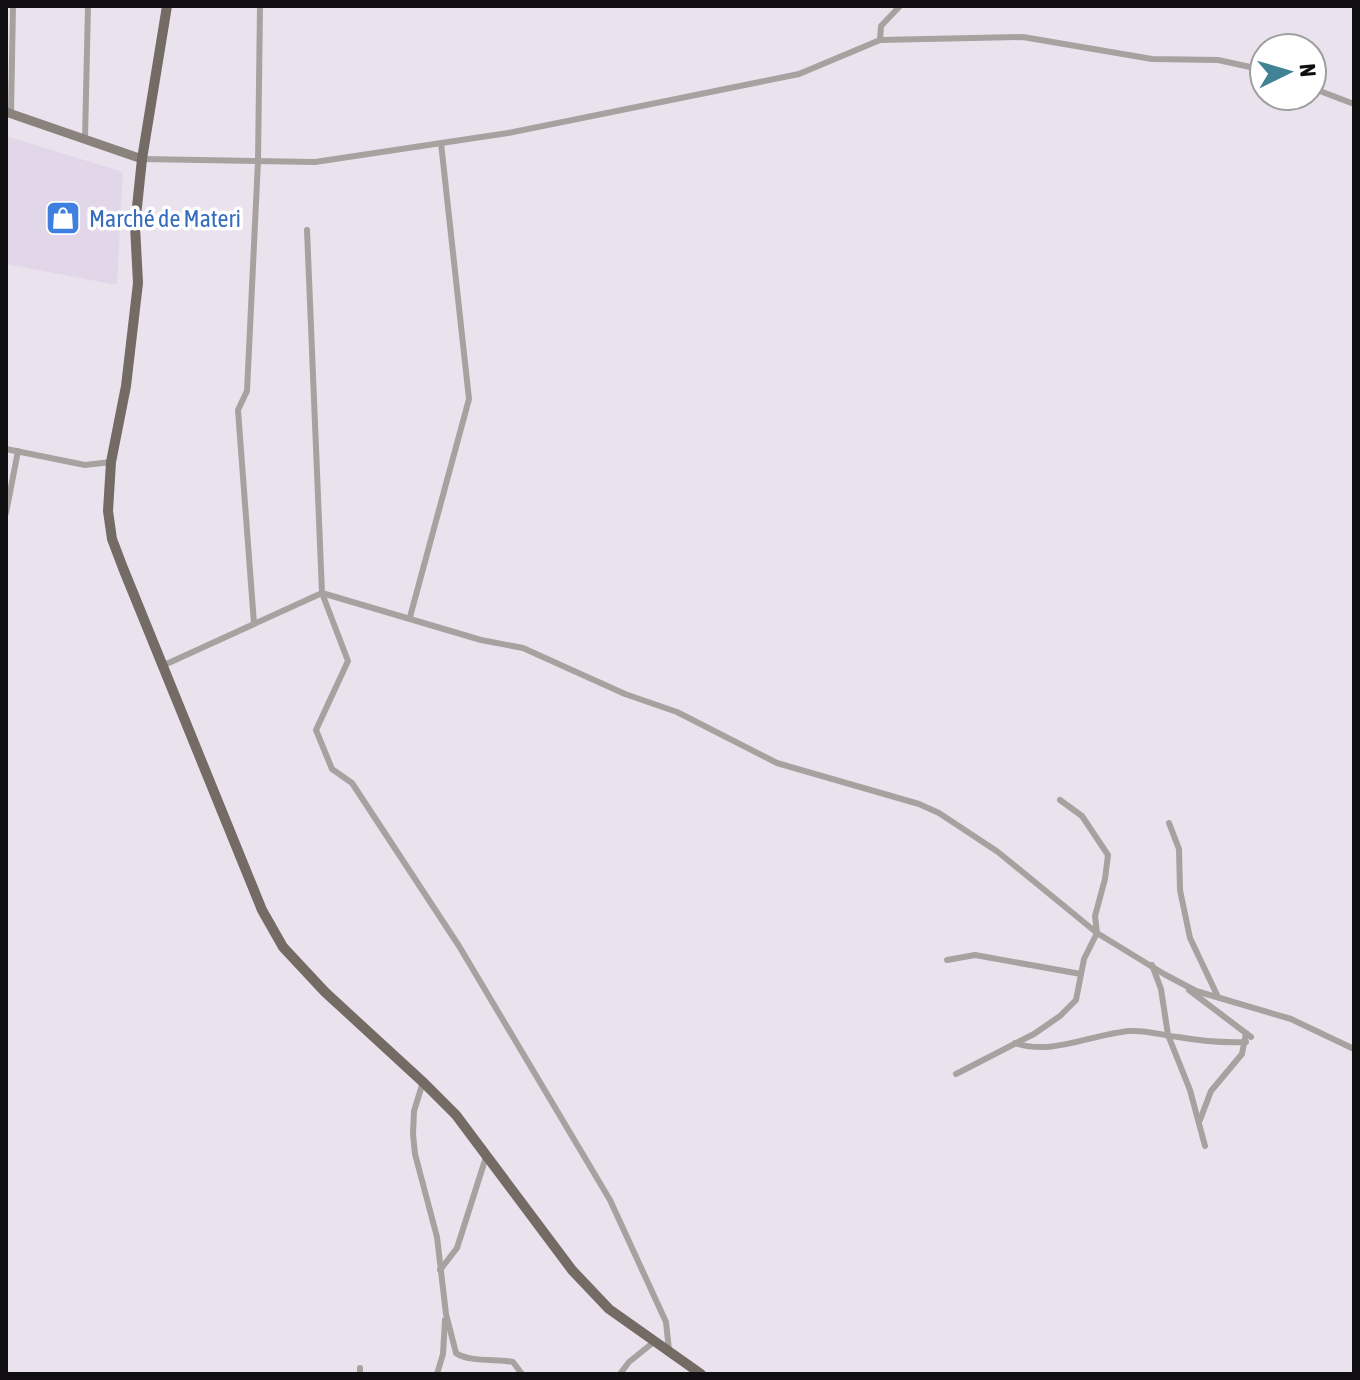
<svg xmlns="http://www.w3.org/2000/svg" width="1360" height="1380" font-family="'Asap Condensed',sans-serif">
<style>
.built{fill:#e2d7e8}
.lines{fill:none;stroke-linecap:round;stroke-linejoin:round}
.street{stroke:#a7a29f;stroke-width:6}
.secondary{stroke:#89827d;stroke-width:9}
.primary{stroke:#736b64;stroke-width:10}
.labels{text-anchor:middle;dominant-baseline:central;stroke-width:7;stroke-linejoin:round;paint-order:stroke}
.shop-label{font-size:24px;fill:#366cbe;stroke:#fff;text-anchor:start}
</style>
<rect width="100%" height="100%" fill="#eae3ee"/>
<path class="built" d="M 6,136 L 123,172 L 117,285 L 6,264 Z"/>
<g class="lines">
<g class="street">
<path d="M 880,40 L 881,26 L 900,6"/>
<path d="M 1312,88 L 1354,104"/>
<path d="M 11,114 L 13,6"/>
<path d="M 85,139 L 88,6"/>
<path d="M 142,159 L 315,162 L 508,133 L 799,74 L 880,40 L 1023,37 L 1152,59 L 1218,60 L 1264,70"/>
<path d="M 307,230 L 322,593 L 348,661 L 316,730 L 332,769 L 352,783 L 459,946 L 610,1200 L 666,1322 L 669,1350"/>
<path d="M 6,449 L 85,465 L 111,462"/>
<path d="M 6,513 L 18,451"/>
<path d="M 410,617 L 469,399 L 441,143"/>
<path d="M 254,624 L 238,410 L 247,391 L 258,161 L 260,6"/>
<path d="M 162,666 L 322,593 L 481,640 L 523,648 L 625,694 L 677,712 L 777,763 L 919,804 L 939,813 L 998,852 L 1097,933 L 1164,974 L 1196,991 L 1291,1019 L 1354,1049"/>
<path d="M 1169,823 L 1179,849 L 1180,890 L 1190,938 L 1218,997"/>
<path d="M 947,960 L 975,955 L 1081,974"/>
<path d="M 1152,965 L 1161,989 L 1168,1035 L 1190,1090 L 1205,1146"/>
<path d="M 1189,990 L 1251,1037"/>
<path d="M 1015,1043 C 1053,1056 1091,1034 1130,1031 C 1146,1030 1162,1035 1178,1037 C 1201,1041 1222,1043 1246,1042"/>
<path d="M 956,1074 L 1034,1034 L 1060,1016 L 1076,1000 L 1084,959 L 1097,933 L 1095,916 L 1105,879 L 1108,855 L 1082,816 L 1060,800"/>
<path d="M 423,1082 L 414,1111 L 413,1134 L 415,1154 L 437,1237 L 446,1314 L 456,1353 C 468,1362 497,1359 513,1362 L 522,1374"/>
<path d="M 1200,1120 L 1211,1091 L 1242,1054 L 1246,1033"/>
<path d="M 440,1270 L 457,1248 L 486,1157"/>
<path d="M 360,1368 L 360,1374"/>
<path d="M 437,1374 L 443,1354 L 445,1320"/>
<path d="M 620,1374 L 629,1362 L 655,1341"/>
</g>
<path class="secondary" d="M 6,112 L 142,159"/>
<path class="primary" d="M 167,6 L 142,159 L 135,226 L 138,283 L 126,386 L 111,462 L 108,511 L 112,539 L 123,568 L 262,910 L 283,947 L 325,992 L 424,1083 L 456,1115 L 572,1270 L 609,1309 L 701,1374"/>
</g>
<defs>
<g id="shop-square" transform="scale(1.8)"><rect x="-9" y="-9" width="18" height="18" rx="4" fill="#3f7fe0" stroke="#fff"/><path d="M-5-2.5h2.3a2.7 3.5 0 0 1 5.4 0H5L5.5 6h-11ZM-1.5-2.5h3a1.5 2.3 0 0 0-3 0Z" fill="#fff"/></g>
</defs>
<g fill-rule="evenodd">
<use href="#shop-square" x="63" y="218"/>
</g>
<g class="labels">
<g class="shop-label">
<text x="89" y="218">Marché de Materi</text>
</g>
</g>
<rect width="1360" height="1380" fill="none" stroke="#110e12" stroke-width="16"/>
<g transform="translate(1288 72) rotate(85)"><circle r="38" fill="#ffffff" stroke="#a09fa0" stroke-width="2"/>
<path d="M0-6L14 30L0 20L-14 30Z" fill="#418394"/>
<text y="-12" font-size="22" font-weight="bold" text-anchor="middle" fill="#110e12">N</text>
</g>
</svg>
